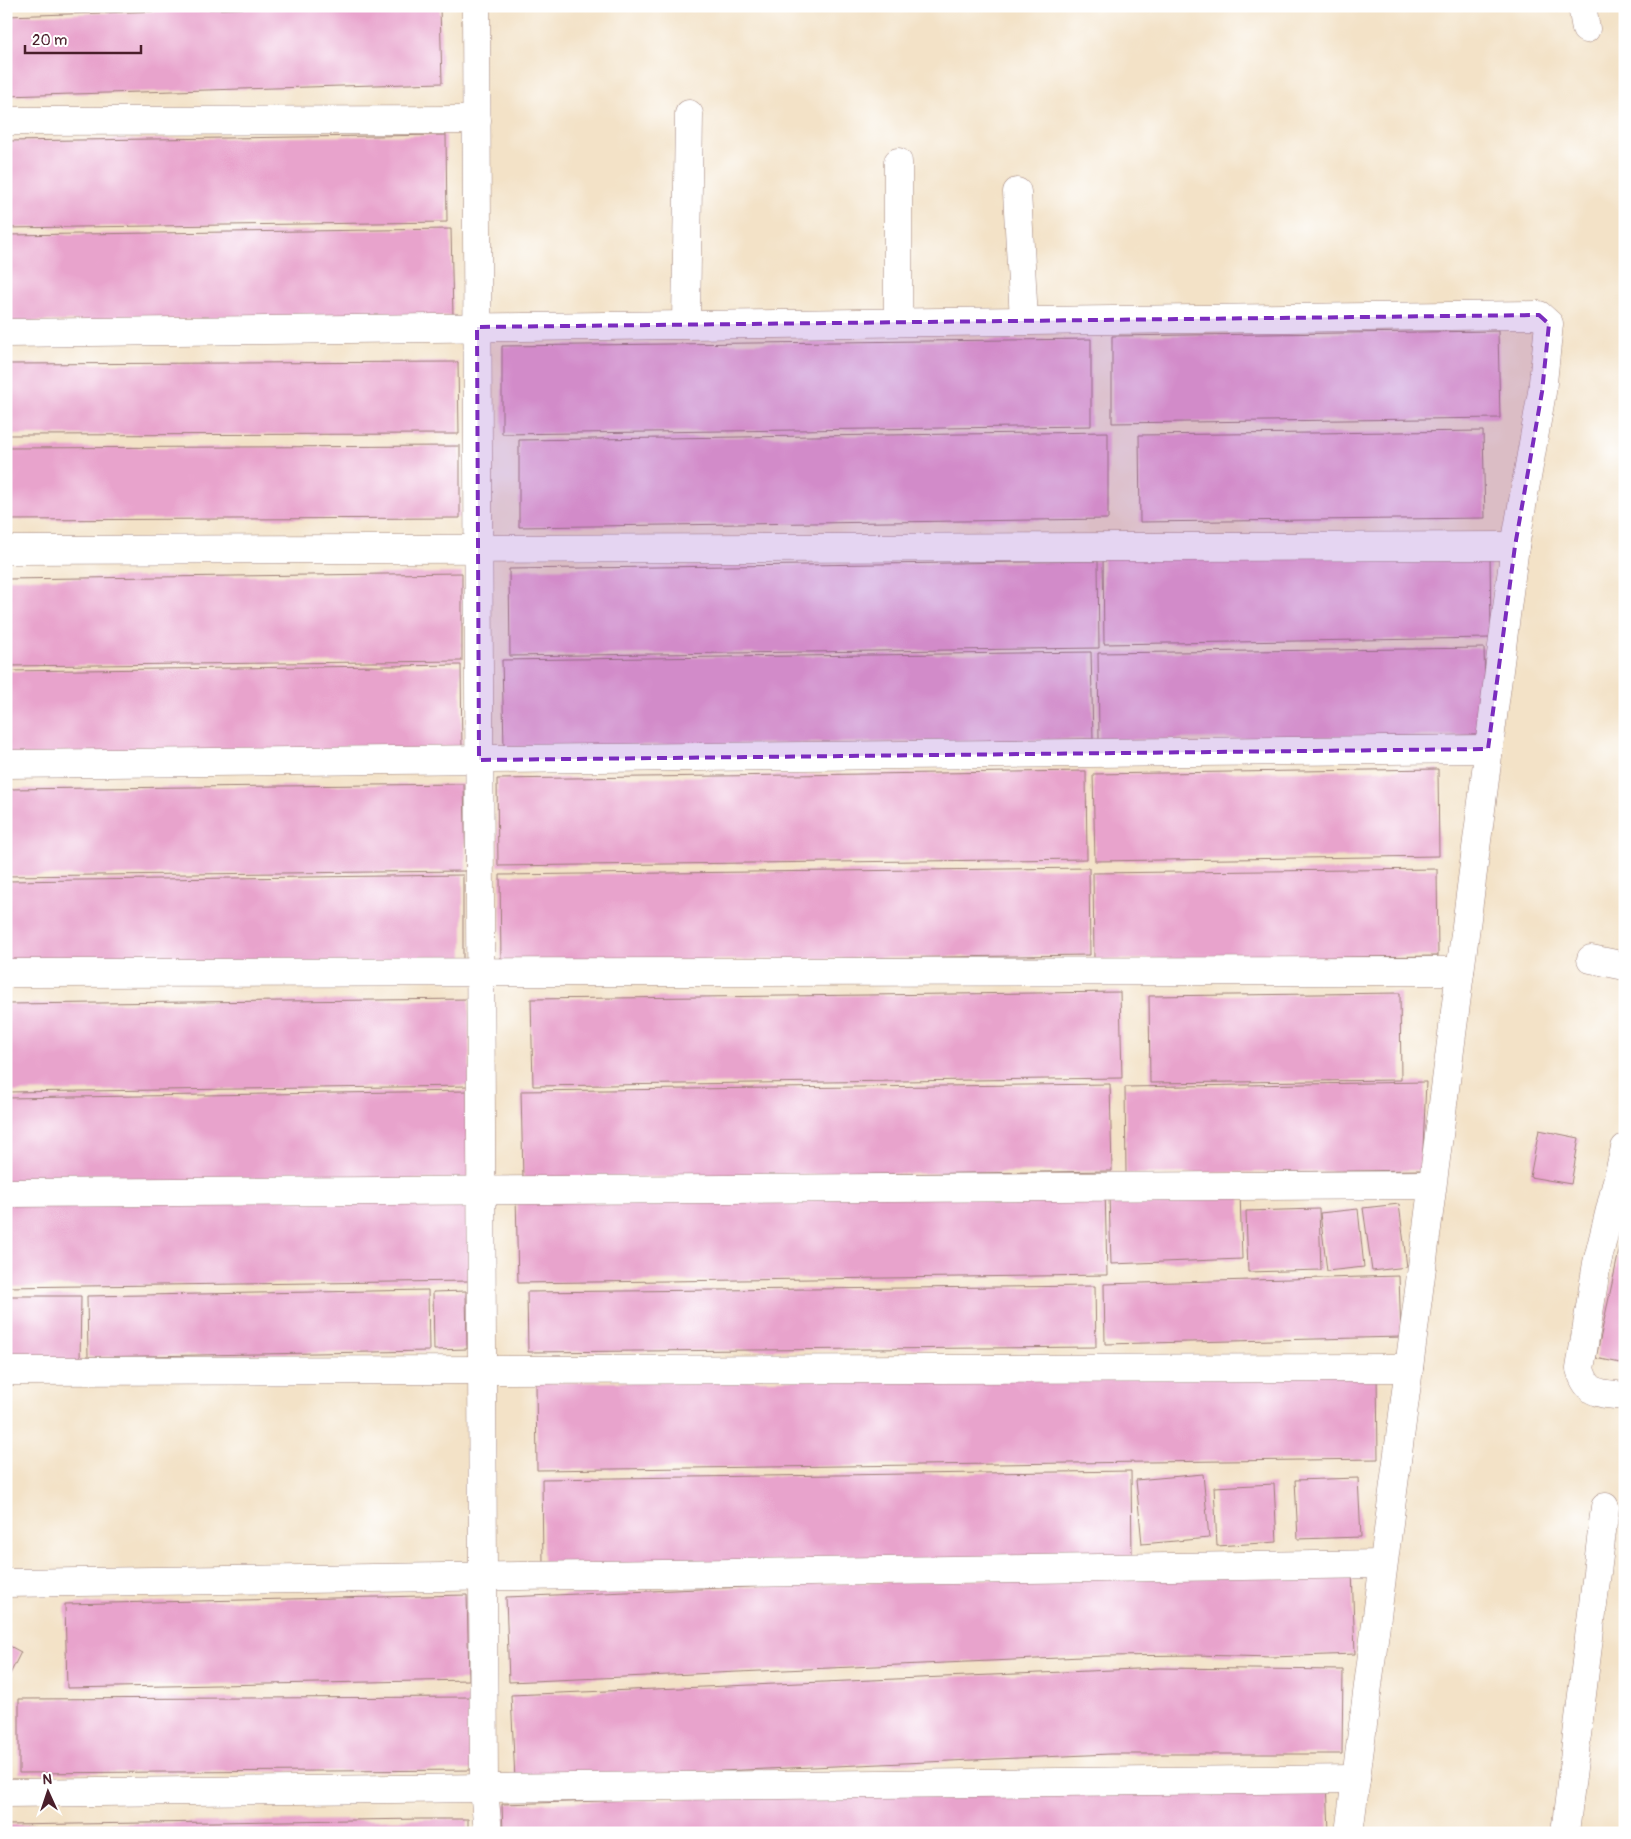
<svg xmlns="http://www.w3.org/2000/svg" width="1631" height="1839" font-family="Pangolin,sans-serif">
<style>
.building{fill:#e8a3cc}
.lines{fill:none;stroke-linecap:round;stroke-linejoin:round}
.minor-casing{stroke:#9e8079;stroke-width:29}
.minor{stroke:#fff;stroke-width:28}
.marked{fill:#7b2cbf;fill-opacity:0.2;stroke:#7b2cbf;stroke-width:4;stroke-dasharray:10 6;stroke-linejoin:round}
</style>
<rect width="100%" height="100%" fill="#fff"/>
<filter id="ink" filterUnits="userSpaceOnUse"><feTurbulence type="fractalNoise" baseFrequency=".02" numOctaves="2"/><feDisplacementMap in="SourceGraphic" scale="10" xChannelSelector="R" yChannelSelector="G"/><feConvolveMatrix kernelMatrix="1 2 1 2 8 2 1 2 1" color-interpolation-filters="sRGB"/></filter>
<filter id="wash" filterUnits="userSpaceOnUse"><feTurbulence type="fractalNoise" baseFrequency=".0096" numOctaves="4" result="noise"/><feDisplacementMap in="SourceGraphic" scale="20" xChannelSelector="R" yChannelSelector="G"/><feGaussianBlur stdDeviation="1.12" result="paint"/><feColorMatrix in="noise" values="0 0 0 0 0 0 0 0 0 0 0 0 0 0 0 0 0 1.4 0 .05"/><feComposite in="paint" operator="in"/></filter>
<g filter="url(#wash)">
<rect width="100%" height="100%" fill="#f3e2c7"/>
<g id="blocks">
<g class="building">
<path d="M 318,6 L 440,6 L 442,83 L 6,96 L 6,16 Z"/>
<path d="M 446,135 L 447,222 L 6,228 L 6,141 Z"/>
<path d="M 451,229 L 453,316 L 6,322 L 6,235 Z"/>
<path d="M 1498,331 L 1500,418 L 1112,423 L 1112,336 Z"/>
<path d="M 1091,339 L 1091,426 L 502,434 L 502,346 Z"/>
<path d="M 458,362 L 459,434 L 6,435 L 6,364 Z"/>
<path d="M 1483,431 L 1485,518 L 1140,522 L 1139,435 Z"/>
<path d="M 1108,432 L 1108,519 L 519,527 L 519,440 Z"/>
<path d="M 460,446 L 460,518 L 6,520 L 6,448 Z"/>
<path d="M 1490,552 L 1491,638 L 1104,644 L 1103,556 Z"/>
<path d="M 1098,561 L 1099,648 L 510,656 L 509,569 Z"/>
<path d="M 462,573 L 462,661 L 6,666 L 6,579 Z"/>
<path d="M 1484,648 L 1486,735 L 1099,740 L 1098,653 Z"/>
<path d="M 1091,652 L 1093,739 L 504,747 L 502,660 Z"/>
<path d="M 461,665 L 462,752 L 6,758 L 6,671 Z"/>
<path d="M 1438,769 L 1439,856 L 1095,861 L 1093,774 Z"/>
<path d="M 1086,771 L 1087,859 L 498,866 L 497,779 Z"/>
<path d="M 464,784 L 466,871 L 6,876 L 6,789 Z"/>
<path d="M 1089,868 L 1090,955 L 501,963 L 500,875 Z"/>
<path d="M 1437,869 L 1438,956 L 1094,960 L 1093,873 Z"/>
<path d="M 463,875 L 463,962 L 6,968 L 6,881 Z"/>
<path d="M 1120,992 L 1122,1078 L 533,1086 L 531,999 Z"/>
<path d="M 1400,993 L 1401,1080 L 1150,1083 L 1149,996 Z"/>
<path d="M 469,999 L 470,1086 L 6,1092 L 6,1004 Z"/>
<path d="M 1426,1082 L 1422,1170 L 1126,1174 L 1125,1087 Z"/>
<path d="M 1110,1084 L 1112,1171 L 523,1179 L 521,1091 Z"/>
<path d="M 467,1091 L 469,1179 L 6,1185 L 6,1098 Z"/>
<path d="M 1539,1130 L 1579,1138 L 1571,1184 L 1530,1177 Z"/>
<path d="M 1105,1188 L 1107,1275 L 518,1283 L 516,1196 Z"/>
<path d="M 1240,1191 L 1242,1259 L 1111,1264 L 1109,1196 Z"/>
<path d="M 470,1194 L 470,1281 L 6,1287 L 6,1200 Z"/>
<path d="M 1399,1204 L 1407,1267 L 1372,1271 L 1363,1208 Z"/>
<path d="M 1319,1209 L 1321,1270 L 1248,1272 L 1246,1211 Z"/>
<path d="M 1358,1209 L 1364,1267 L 1327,1271 L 1320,1213 Z"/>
<path d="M 1624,1228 L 1625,1228 L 1625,1364 L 1596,1358 Z"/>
<path d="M 1399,1276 L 1401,1337 L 1105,1344 L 1104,1284 Z"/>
<path d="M 1095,1286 L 1096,1347 L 528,1352 L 527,1292 Z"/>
<path d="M 428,1290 L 429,1351 L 88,1357 L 87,1296 Z"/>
<path d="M 466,1291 L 467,1349 L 434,1350 L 433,1292 Z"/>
<path d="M 6,1296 L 81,1296 L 80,1364 L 6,1364 Z"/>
<path d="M 1377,1372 L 1378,1459 L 537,1470 L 536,1383 Z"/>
<path d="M 1131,1471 L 1132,1558 L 543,1565 L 542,1479 Z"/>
<path d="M 1203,1474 L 1209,1538 L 1142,1544 L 1136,1480 Z"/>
<path d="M 1358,1478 L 1361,1537 L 1298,1539 L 1295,1480 Z"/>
<path d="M 1274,1484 L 1277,1542 L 1217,1546 L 1214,1487 Z"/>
<path d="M 1352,1570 L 1355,1654 L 1272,1657 L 1196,1655 L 1105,1656 L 509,1682 L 506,1597 L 843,1583 Z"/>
<path d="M 467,1595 L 469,1680 L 67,1688 L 65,1604 Z"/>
<path d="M 6,1644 L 21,1652 L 6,1682 Z"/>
<path d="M 1160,1668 L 1343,1670 L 1342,1754 L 1110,1754 L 515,1780 L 511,1695 Z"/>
<path d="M 477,1697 L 477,1770 L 19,1773 L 19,1699 Z"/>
<path d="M 1327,1779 L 1329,1833 L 503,1833 L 502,1804 Z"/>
<path d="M 421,1819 L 468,1819 L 468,1833 L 6,1833 L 6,1825 Z"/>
</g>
</g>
</g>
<g filter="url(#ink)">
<use href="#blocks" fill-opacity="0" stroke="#9e8079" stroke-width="1"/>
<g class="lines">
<g class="minor-casing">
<g id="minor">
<path d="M 476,6 L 483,1576 L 484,1788 L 488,1833"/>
<path d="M 1582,6 L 1586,29"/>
<path d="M 6,121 L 477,120"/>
<path d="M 1017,192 L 1024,320"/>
<path d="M 898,322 L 898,162"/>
<path d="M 686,324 L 689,114"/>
<path d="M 6,333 L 1539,315 L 1549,324 L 1542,392 L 1515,546 L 1349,1833"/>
<path d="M 6,550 L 1515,546"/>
<path d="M 6,764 L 1488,749"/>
<path d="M 1591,959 L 1625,966"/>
<path d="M 6,973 L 1460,971"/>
<path d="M 1625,1148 L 1597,1263 L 1580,1369 C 1588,1396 1600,1393 1625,1396"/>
<path d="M 6,1193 L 1432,1185"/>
<path d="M 6,1371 L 1409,1368"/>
<path d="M 6,1583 L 1383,1564"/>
<path d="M 6,1793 L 1356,1779"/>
<path d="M 1565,1833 L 1605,1507"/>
</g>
</g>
<use href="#minor" class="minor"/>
</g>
</g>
<path class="marked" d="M 1539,315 L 1549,324 L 1542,392 L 1515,546 L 1488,749 L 479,760 L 477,327 Z"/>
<rect width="1631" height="1839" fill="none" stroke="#fff" stroke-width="25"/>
<g transform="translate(48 1792) rotate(357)" stroke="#ffffff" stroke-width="4" paint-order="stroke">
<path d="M0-4L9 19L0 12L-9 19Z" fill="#4a1f2b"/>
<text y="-8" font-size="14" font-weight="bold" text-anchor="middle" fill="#4a1f2b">N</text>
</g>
<path d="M25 45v8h116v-8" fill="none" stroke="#4a1f2b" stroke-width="2.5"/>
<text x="32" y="45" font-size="15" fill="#4a1f2b" stroke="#ffffff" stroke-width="4" paint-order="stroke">20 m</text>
</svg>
